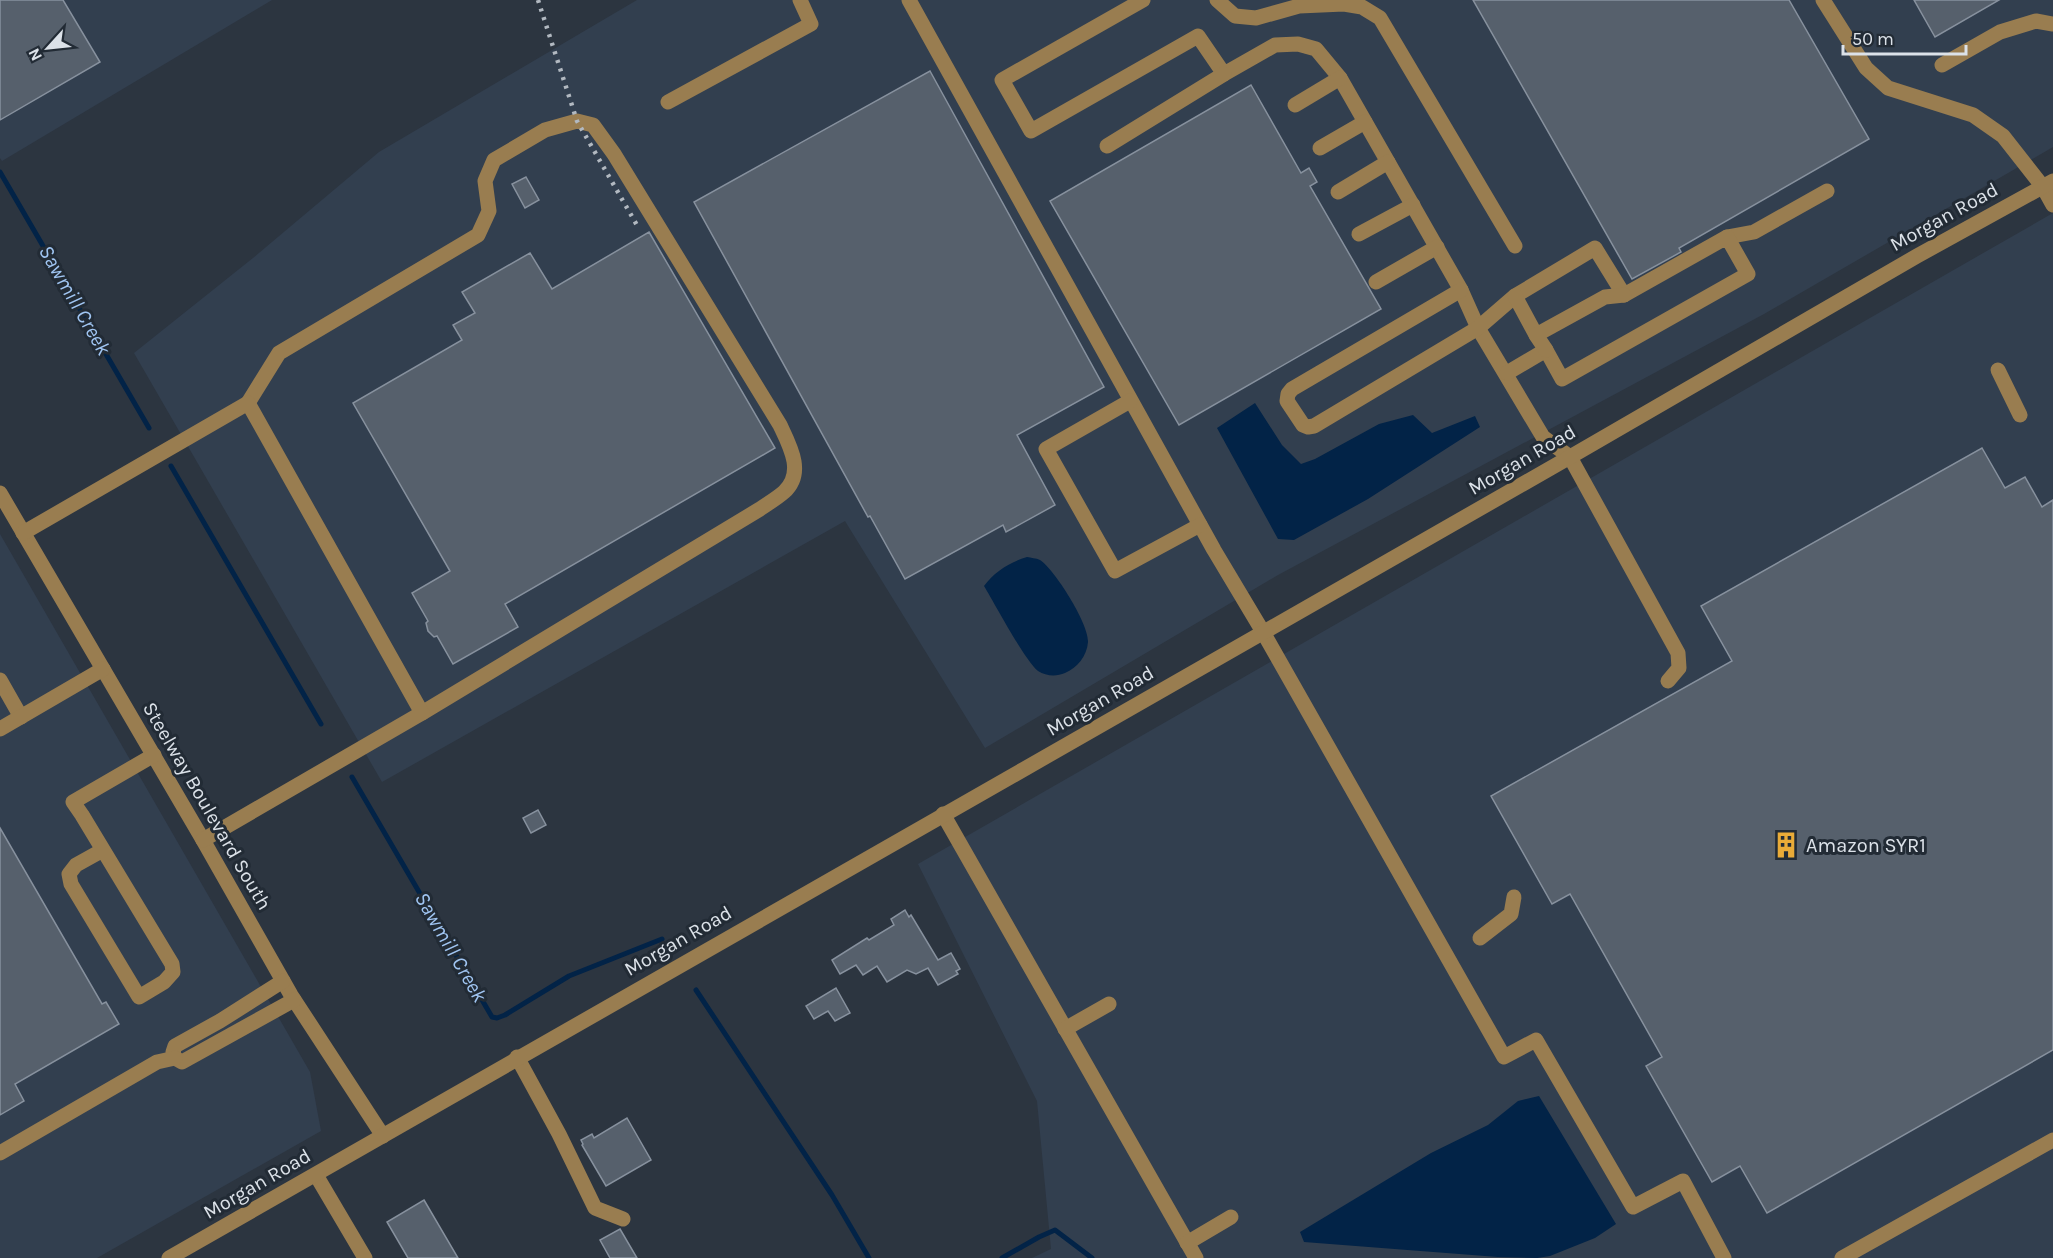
<svg xmlns="http://www.w3.org/2000/svg" width="2053" height="1258" font-family="Karla,sans-serif">
<style>
.built{fill:#323f4f}
.water{fill:#022347}
.lines{fill:none;stroke-linecap:round;stroke-linejoin:round}
.stream{stroke:#022347;stroke-width:5}
.building{fill:#56606c;stroke:#87919e;stroke-width:1.5}
.minor{stroke:#997d50;stroke-width:15}
.rail{stroke:#b2b9c1;stroke-width:4.5;stroke-dasharray:3 6;stroke-linecap:butt}
.labels{text-anchor:middle;dominant-baseline:central;stroke-width:6;stroke-linejoin:round;paint-order:stroke}
.street-label{font-size:20px;fill:#dce2e9;stroke:#222b35}
.poi-label{font-size:20px;fill:#dce2e9;stroke:#222b35;text-anchor:start}
.water-label{font-size:21px;font-style:italic;fill:#a0c5f2;stroke:#222b35}
</style>
<rect width="100%" height="100%" fill="#2c3540"/>
<g class="built">
<path d="M 0,0 L 272,0 L 2,161 L 0,158 Z"/>
<path d="M 637,0 L 2053,0 L 2053,147 L 1764,314 L 1278,575 L 985,748 L 845,521 L 382,782 L 134,353 L 253,258 L 379,152 Z"/>
<path d="M 2053,213 L 2053,1258 L 1032,1258 L 1051,1249 L 1037,1101 L 918,864 Z"/>
<path d="M 0,534 L 310,1072 L 321,1131 L 97,1258 L 0,1258 Z"/>
</g>
<g class="water">
<path d="M 1255,403 L 1282,445 L 1301,464 L 1315,459 L 1379,424 L 1413,415 L 1432,433 L 1475,416 L 1480,427 L 1368,499 L 1294,540 L 1278,539 L 1217,428 Z"/>
<path d="M 1027,557 C 1031,558 1036,558 1040,560 C 1055,570 1089,624 1088,642 C 1087,656 1077,668 1065,673 C 1056,677 1046,676 1038,671 C 1024,659 995,604 984,586 C 994,572 1010,562 1027,557 Z"/>
<path d="M 1539,1096 L 1616,1224 L 1595,1238 L 1550,1256 L 1537,1258 L 1498,1257 L 1304,1242 L 1300,1232 L 1431,1153 L 1488,1125 L 1518,1101 Z"/>
</g>
<g class="lines">
<g class="stream">
<path d="M 0,172 L 149,428"/>
<path d="M 171,466 L 321,724"/>
<path d="M 352,777 L 492,1017 L 497,1018 L 505,1015 L 569,976 L 662,939"/>
<path d="M 696,990 L 832,1195 L 869,1258"/>
<path d="M 1002,1258 L 1039,1237 L 1055,1230 L 1092,1258"/>
</g>
</g>
<g class="building">
<path d="M 0,0 L 63,0 L 100,62 L 0,120 Z"/>
<path d="M 1473,0 L 1789,0 L 1869,139 L 1679,248 L 1681,252 L 1632,279 Z"/>
<path d="M 1914,0 L 1999,0 L 1935,37 Z"/>
<path d="M 930,71 L 1104,387 L 1017,435 L 1055,505 L 1006,532 L 1003,525 L 905,579 L 870,516 L 868,517 L 694,202 Z"/>
<path d="M 1251,85 L 1301,173 L 1309,168 L 1317,182 L 1310,186 L 1381,309 L 1179,425 L 1050,201 Z"/>
<path d="M 526,177 L 539,200 L 525,208 L 512,184 Z"/>
<path d="M 649,232 L 775,448 L 505,604 L 518,627 L 453,664 L 437,636 L 434,637 L 428,631 L 426,623 L 428,621 L 412,593 L 450,571 L 353,403 L 462,340 L 453,325 L 475,313 L 462,292 L 530,253 L 552,289 Z"/>
<path d="M 1982,448 L 2005,488 L 2025,477 L 2042,507 L 2053,500 L 2053,1050 L 1767,1213 L 1740,1166 L 1712,1182 L 1646,1066 L 1662,1057 L 1570,894 L 1552,904 L 1491,796 L 1732,661 L 1701,606 Z"/>
<path d="M 538,810 L 546,825 L 531,833 L 523,818 Z"/>
<path d="M 0,828 L 102,1004 L 106,1002 L 119,1024 L 15,1084 L 24,1101 L 0,1115 Z"/>
<path d="M 905,910 L 909,917 L 911,915 L 938,960 L 951,953 L 960,969 L 956,971 L 958,974 L 938,985 L 928,968 L 916,974 L 907,970 L 887,982 L 877,966 L 863,975 L 856,965 L 840,974 L 832,960 L 867,938 L 869,940 L 894,925 L 891,919 Z"/>
<path d="M 836,988 L 850,1013 L 835,1021 L 828,1011 L 814,1019 L 806,1006 Z"/>
<path d="M 627,1118 L 651,1160 L 606,1186 L 582,1145 L 583,1144 L 581,1140 L 592,1134 L 594,1138 Z"/>
<path d="M 424,1200 L 458,1258 L 408,1258 L 387,1222 Z"/>
<path d="M 620,1229 L 637,1258 L 610,1258 L 600,1240 Z"/>
</g>
<g class="lines">
<g class="minor">
<path d="M 909,0 L 1214,550 L 1263,632 L 1504,1057 L 1536,1040 L 1633,1207 L 1683,1181 L 1724,1258"/>
<path d="M 1143,0 L 1002,80 L 1031,131 L 1198,36 L 1224,74 L 1275,45 L 1298,44 L 1316,49 L 1340,78 L 1461,290 L 1478,328 L 1543,437 L 1570,457 L 1678,653 L 1679,668 L 1668,681"/>
<path d="M 1217,0 L 1235,16 L 1256,18 L 1299,6 L 1344,4 L 1362,7 L 1380,18 L 1515,246"/>
<path d="M 1823,0 L 1866,68 L 1888,88 L 1973,115 L 2003,136 L 2043,187 L 2053,205"/>
<path d="M 1942,65 L 2000,32 L 2036,21 L 2053,24"/>
<path d="M 668,102 L 811,24 L 800,0"/>
<path d="M 1295,105 L 1340,78"/>
<path d="M 1107,146 L 1224,74"/>
<path d="M 1320,148 L 1365,122"/>
<path d="M 1338,192 L 1388,162"/>
<path d="M 1359,234 L 1413,205"/>
<path d="M 1727,237 L 1754,232 L 1827,191"/>
<path d="M 1376,282 L 1437,247"/>
<path d="M 1461,290 L 1292,389 L 1288,394 L 1287,401 L 1303,425 L 1308,427 L 1314,426 L 1478,328 L 1515,296 L 1595,248 L 1624,295 L 1727,237 L 1748,274 L 1562,379 L 1546,350 L 1507,373"/>
<path d="M 1515,296 L 1536,335"/>
<path d="M 1546,350 L 1536,335 L 1605,297 L 1624,295"/>
<path d="M 1998,370 L 2020,415"/>
<path d="M 1130,401 L 1046,449 L 1115,571 L 1200,525"/>
<path d="M 248,403 L 279,353 L 478,235 L 489,211 L 485,181 L 494,160 L 545,130 L 577,121 L 593,125 L 614,154 L 780,425 C 790,446 805,473 784,492 C 776,499 767,504 760,509 L 422,713"/>
<path d="M 0,493 L 203,840 L 291,995 L 383,1136"/>
<path d="M 23,533 L 248,403 L 422,713 L 203,840"/>
<path d="M 0,680 L 21,717"/>
<path d="M 0,729 L 103,669"/>
<path d="M 943,814 L 1196,1258"/>
<path d="M 103,850 L 76,865 L 69,874 L 71,884 L 139,997 L 164,982 L 173,972 L 172,964 L 82,815 L 73,802 L 154,755"/>
<path d="M 1480,938 L 1511,914 L 1514,897"/>
<path d="M 283,981 L 220,1021 L 175,1046 L 173,1052 L 175,1058 L 182,1062 L 294,1000"/>
<path d="M 1065,1029 L 1109,1004"/>
<path d="M 517,1057 L 559,1134 L 595,1208 L 623,1219"/>
<path d="M 0,1153 L 157,1062 L 175,1058"/>
<path d="M 316,1175 L 365,1258"/>
<path d="M 1187,1243 L 1231,1217"/>
<path d="M 169,1258 L 1570,457 L 1917,256 L 2053,181"/>
<path d="M 1842,1258 L 2053,1140"/>
</g>
<path class="rail" d="M 538,0 L 577,121 L 638,227"/>
</g>
<defs>
<g id="building-bare" transform="scale(2.07)"><path d="M-4-6H4V6H1V3H-1V6H-4ZM-2.5-4.3h1.7v1.8h-1.7ZM.8-4.3h1.7v1.8H.8ZM-2.5-1h1.7V.8h-1.7ZM.8-1h1.7V.8H.8Z" fill="#e9ab38" stroke="#222b35" stroke-width="2.5" paint-order="stroke"/></g>
</defs>
<g fill-rule="evenodd">
<use href="#building-bare" x="1786" y="845"/>
</g>
<g class="labels">
<g class="street-label">
<text transform="translate(1944 217) rotate(-29)">Morgan Road</text>
<text transform="translate(1522 460) rotate(-30)">Morgan Road</text>
<text transform="translate(1100 701) rotate(-30)">Morgan Road</text>
<text transform="translate(207 806) rotate(60)">Steelway Boulevard South</text>
<text transform="translate(678 941) rotate(-30)">Morgan Road</text>
<text transform="translate(257 1184) rotate(-30)">Morgan Road</text>
</g>
<g class="poi-label">
<text x="1806" y="845">Amazon SYR1</text>
</g>
<g class="water-label">
<text transform="translate(75 300) rotate(60)">Sawmill Creek</text>
<text transform="translate(451 947) rotate(60)">Sawmill Creek</text>
</g>
</g>
<g transform="translate(48 48) rotate(243)" stroke="#222b35" stroke-width="4.5" paint-order="stroke">
<path d="M0-4.5L10 22L0 15L-10 22Z" fill="#dce2e9"/>
<text y="-9" font-size="16" font-weight="bold" text-anchor="middle" fill="#dce2e9">N</text>
</g>
<path d="M1843 45v9h123v-9" fill="none" stroke="#dce2e9" stroke-width="3"/>
<text x="1852" y="45" font-size="18" fill="#dce2e9" stroke="#222b35" stroke-width="4.5" paint-order="stroke">50 m</text>
</svg>
